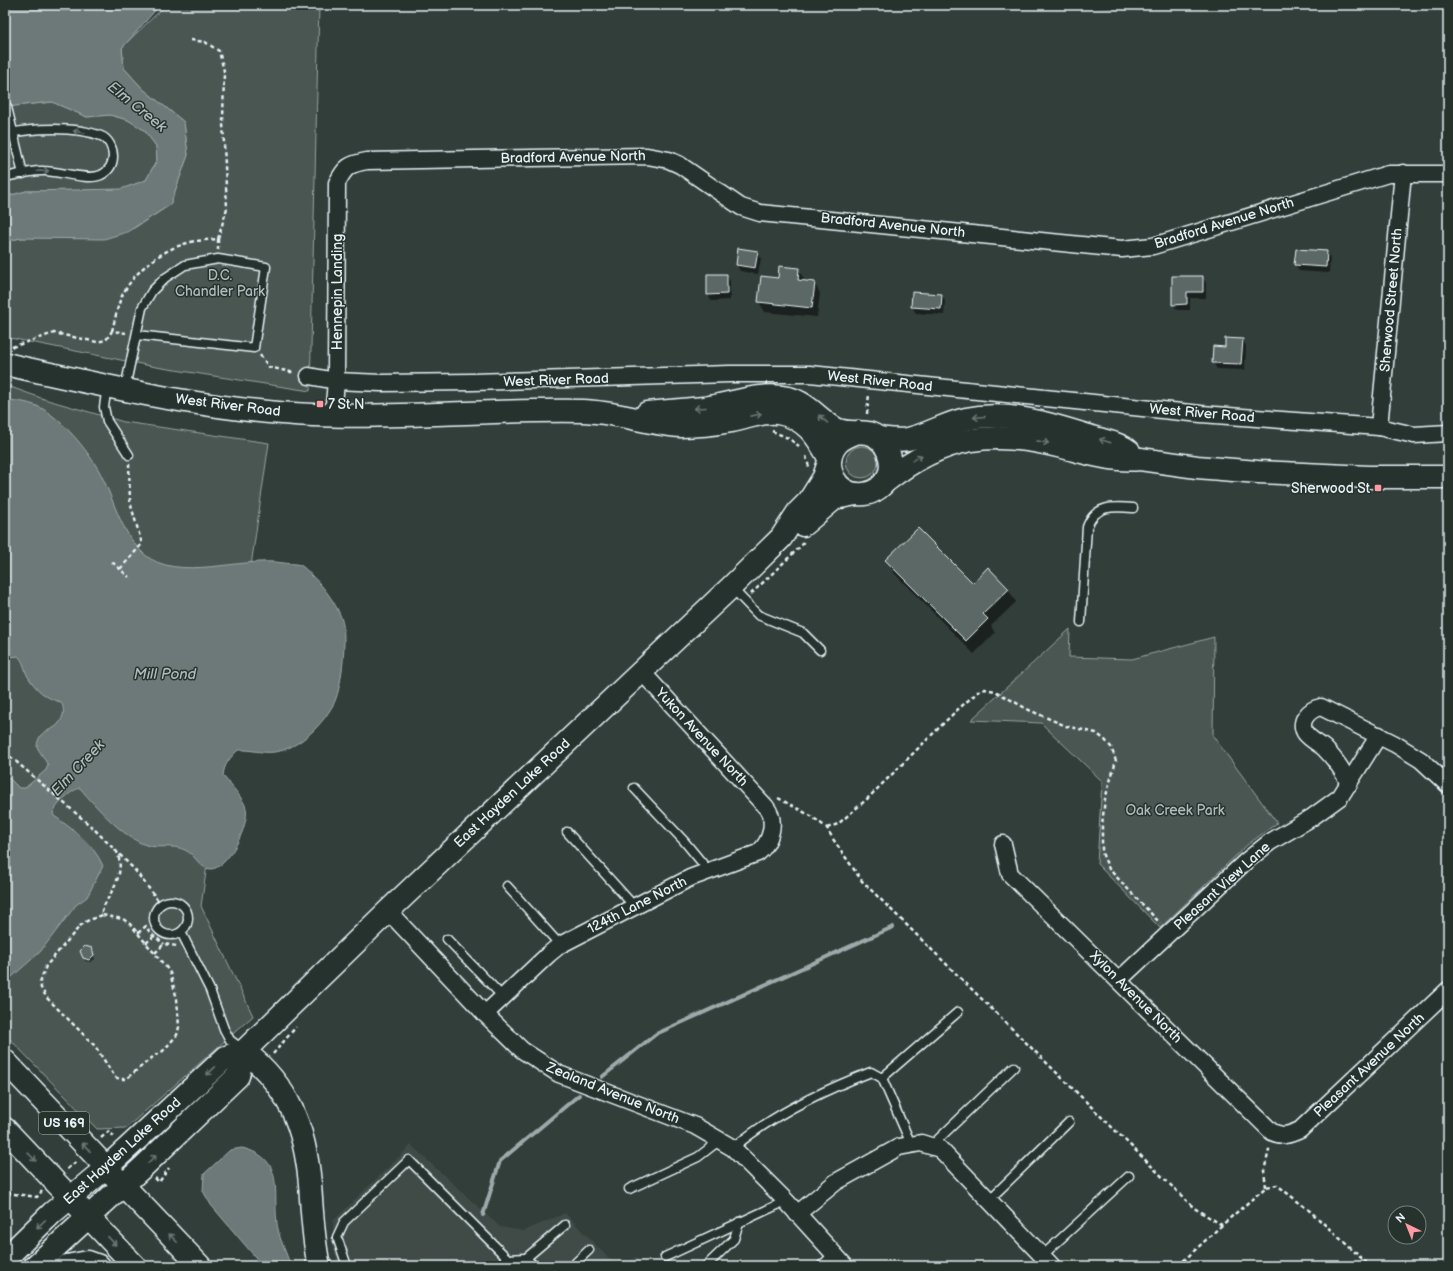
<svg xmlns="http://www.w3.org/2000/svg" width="1453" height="1271" font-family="'Balsamiq Sans',sans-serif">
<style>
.built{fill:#3f4b46}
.green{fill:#495651;stroke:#98a4a4}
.water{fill:#6d7978;stroke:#9ea9ab}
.shadow{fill:#0007}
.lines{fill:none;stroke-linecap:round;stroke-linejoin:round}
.stream{stroke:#9ea9ab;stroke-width:4}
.building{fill:#5c6865;stroke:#e8f1f8}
.lane-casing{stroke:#e8f1f8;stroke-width:11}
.street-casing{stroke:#e8f1f8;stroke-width:19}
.secondary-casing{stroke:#e8f1f8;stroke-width:25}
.highway-casing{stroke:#e8f1f8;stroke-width:25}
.path{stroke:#e8f1f8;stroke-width:2.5;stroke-dasharray:4 3;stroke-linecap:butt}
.lane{stroke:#26332d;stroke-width:8}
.street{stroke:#26332d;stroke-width:16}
.secondary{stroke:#26332d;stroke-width:22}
.highway{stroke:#26332d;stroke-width:22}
.oneway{stroke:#6a7674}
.poi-dot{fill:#ff9aa2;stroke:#26332d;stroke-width:1.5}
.labels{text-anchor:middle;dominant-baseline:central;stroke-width:3;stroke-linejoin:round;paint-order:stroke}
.shield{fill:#26332d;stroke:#aeb8bb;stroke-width:1}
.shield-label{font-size:13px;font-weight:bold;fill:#e8f1f8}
.street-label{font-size:14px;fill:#e8f1f8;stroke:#26332d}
.park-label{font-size:14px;fill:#b0bbbe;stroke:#26332d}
.poi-label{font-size:14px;fill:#e8f1f8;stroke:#26332d;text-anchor:start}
.water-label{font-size:15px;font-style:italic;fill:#b1bbbe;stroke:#26332d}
</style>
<rect width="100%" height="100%" fill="#323e39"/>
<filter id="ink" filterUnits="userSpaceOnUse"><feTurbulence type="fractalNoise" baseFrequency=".025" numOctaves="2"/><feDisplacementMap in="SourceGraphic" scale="8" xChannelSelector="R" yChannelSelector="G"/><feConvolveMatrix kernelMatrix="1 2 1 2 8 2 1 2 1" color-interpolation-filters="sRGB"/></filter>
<g filter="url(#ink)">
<g class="built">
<path d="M 411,1145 L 500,1227 L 524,1231 L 565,1213 L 616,1266 L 339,1266 L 334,1251 L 333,1221 Z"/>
<path d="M 635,1257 L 644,1266 L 625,1266 Z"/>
</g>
<g class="green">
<path d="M 166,5 L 319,5 L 310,391 L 156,367 L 5,337 L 5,242 L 20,238 L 128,232 L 170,205 L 188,155 L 184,122 L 143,89 L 124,68 L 122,47 Z"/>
<path d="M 52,102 L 87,117 L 110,115 L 128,120 L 144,130 L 156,146 L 157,160 L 146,180 L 121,190 L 26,191 L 5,197 L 5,107 Z"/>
<path d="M 5,385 L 44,399 L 124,422 L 269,443 L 201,906 L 253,1016 L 126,1128 L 97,1129 L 5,1034 Z"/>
<circle cx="862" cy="462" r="16"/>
<path d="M 1070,629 L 1069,657 L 1132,659 L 1214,637 L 1213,736 L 1277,823 L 1247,845 L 1160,928 L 1097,864 L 1102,781 L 1041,723 L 971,720 Z"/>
</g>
<g class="water">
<path d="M 5,5 L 160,5 L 122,48 L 124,68 L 143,89 L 184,122 L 188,155 L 170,205 L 127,232 L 104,239 L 20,238 L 5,242 L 5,197 L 26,191 L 121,189 L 146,180 L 157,160 L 156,146 L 144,130 L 128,120 L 110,115 L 87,117 L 52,102 L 5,107 Z"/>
<path d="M 1079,5 L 1152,5 L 1139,10 Z"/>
<path d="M 5,400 C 16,400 33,403 43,409 C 64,422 85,447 98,469 C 114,497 119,531 144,554 C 177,583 241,556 284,563 C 288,564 295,563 300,565 C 304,567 309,572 312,576 C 324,586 341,610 343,625 C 346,643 342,690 333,705 C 322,725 302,745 280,751 C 265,755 252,749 238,750 C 230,758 224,764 223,776 C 229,783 244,799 246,808 C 250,824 228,870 210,869 C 199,868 196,855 185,850 C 173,844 157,849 146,845 C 124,838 95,806 80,788 C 71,790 54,806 53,815 C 72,829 94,844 103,866 L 87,897 L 76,905 L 40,952 L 5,983 L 5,774 L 19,788 L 25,788 L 46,770 L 48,765 L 37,747 C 37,744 38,739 41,735 C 44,731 51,730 55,727 C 63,721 66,710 61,702 C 46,699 35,689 27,675 C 24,668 24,662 18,656 L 11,657 L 5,662 Z"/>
<path d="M 242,1148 C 288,1159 271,1194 278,1229 C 280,1240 286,1252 290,1264 L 288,1266 L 262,1265 L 211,1205 L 203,1191 L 204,1174 L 230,1150 Z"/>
</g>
<g class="shadow">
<path d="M 739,250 L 757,252 L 761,258 L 758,274 L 740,271 L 737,265 Z"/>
<path d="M 1327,252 L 1330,258 L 1329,273 L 1299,271 L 1295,265 Z"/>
<path d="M 798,269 L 804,279 L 804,282 L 814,283 L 820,293 L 817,317 L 765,312 L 759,302 L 762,277 L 779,279 Z"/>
<path d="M 726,275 L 730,281 L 730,300 L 711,301 L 708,294 Z"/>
<path d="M 1202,277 L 1206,283 L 1206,298 L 1190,298 L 1190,310 L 1177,310 L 1173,304 Z"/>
<path d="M 942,295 L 945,301 L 944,315 L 916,313 L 912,307 Z"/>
<path d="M 1243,340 L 1246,346 L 1245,370 L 1217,369 L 1213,362 L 1226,348 Z"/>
<path d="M 887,560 L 973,584 L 1008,589 L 1016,602 L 991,626 L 995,633 L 974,654 L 894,573 Z"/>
<path d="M 92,949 L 95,959 L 91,962 L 85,961 L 84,957 Z"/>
<path d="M 589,1262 L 592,1266 L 585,1266 Z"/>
</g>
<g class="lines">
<g class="stream">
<path d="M 602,1077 L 656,1034 L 893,927"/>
<path d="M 483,1215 L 500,1161 L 579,1095"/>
</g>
</g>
<g class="building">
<path d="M 738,248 L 758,251 L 755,268 L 736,265 Z"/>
<path d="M 1296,249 L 1327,251 L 1326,267 L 1294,265 Z"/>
<path d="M 779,266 L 799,268 L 798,280 L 815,282 L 812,308 L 758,302 L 761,276 L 778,278 Z"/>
<path d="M 707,274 L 727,274 L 727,294 L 707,295 Z"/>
<path d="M 1172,276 L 1203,276 L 1203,292 L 1187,292 L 1187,304 L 1172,305 Z"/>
<path d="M 912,292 L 942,294 L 941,309 L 911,307 Z"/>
<path d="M 1225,338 L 1243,339 L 1241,364 L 1212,363 L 1213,346 L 1225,347 Z"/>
<path d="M 918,528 L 973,583 L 988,567 L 1009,589 L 983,614 L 988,619 L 966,641 L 885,560 Z"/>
<path d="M 85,946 L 92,948 L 94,955 L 89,960 L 83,958 L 80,951 Z"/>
</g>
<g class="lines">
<g class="lane-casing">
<g id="lane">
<path d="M 7,107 L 23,174"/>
<path d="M 5,134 C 32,128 76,126 101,136 C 109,139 113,149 113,156 C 113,165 109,171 101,175 C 88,181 59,171 44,171 C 31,170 17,175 5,177"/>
<path d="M 107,386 L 104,407 L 107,421 L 129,455"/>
<path d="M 125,388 L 142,308 L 152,291 L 165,278 L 185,265 L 218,259 L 266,267 L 254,348 L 137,335"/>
<path d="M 731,587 L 758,615 L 803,633 L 820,650"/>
<path d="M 1081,622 L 1087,527 C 1095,505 1113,506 1133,508"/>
<path d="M 634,788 L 684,841 L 708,870"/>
<path d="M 567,832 L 634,906"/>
<path d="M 507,886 L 560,945"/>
<circle cx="171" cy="918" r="17"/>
<path d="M 181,932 L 210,990 L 224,1029 L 230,1040 L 242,1049"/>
<path d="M 447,939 L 503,997"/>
<path d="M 911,1144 L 882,1078 L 958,1012"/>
<path d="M 931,1146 L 1014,1067"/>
<path d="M 733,1148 C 772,1115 824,1090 871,1072 L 882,1078"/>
<path d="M 629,1189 L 698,1157 L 720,1140"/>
<path d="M 989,1200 L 1069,1122"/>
<path d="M 1042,1256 L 1129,1176"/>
<path d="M 665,1257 L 786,1201"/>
<path d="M 526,1258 L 565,1225"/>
<path d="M 508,1259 L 526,1258 L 534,1266"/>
<path d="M 347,1266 L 337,1237 L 344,1222 L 409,1160 L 508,1259 L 501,1266"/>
<path d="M 572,1266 L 589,1250"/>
<path d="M 706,1266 L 734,1239 L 739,1222"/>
<path d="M 821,1266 L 834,1254"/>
</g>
</g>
<g class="street-casing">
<g id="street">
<path d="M 309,376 L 336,381 L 381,383 L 473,382 L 729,374 L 810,374 L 1201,414 L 1379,427 L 1414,435 L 1448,433"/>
<path d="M 333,416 L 336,381 L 337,183 C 345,167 349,164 367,161 L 647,156 L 669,160 L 680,165 L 741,207 L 760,213 L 1122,249 L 1153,246 L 1388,174 L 1448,174"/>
<path d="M 1379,427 L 1403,173"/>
<path d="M 1349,784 C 1343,770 1335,759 1324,748 C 1318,743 1311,740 1306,734 C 1297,722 1309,709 1321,707 L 1395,744 L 1421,760 L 1448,785"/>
<path d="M 1003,844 L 1010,874 L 1272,1132 C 1283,1137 1289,1135 1300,1130 L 1448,990"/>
<path d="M 388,911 L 485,1014 L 522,1050 L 559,1074 L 695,1126 L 733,1148 L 786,1201 L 845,1266"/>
<path d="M 1119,980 L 1245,862 L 1270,842 L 1311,818 L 1340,797 L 1379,735"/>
<path d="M 485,1014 L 549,954 L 560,945 L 690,878 L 758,853 C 771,842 777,821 766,807 L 641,671"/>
<path d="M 797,1214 L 836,1182 L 899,1147 L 921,1143 L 940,1149 L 1052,1266"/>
</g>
</g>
<g class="secondary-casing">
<g id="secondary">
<path d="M 5,364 C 106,386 209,411 313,415 C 404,419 493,409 583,411 C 617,412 648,424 681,426 C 698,426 715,424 732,421 C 747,418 762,411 778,413 C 805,417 818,437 830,460"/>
<path d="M 647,413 C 666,411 685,410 704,408 C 732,404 759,392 788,398 C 808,403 818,419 836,429 C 846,434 857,431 868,433 C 886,437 896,462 888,477 C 883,486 874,493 864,494 C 836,497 820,465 837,444 C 842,438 850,435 858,432"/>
<path d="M 878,438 C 888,439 898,441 908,439 C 928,435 946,423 966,419 C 1010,410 1054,425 1095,438 C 1106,441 1120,444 1129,451"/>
<path d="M 886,481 C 943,436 992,429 1062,447 C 1087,453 1114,462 1140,459 L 1197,467 L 1258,472 L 1369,477 L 1448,477"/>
<path d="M 803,525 L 835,498 L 856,494"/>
<path d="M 244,1051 C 289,1086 305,1128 310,1184 C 312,1211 313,1239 319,1266"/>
<path d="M 5,1259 L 52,1213 L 106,1168 L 226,1057 L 244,1051 L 388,911 L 731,587 L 781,538 L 798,512 L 809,501 L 824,477 L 829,462"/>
<path d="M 35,1266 L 144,1166 L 238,1076 L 244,1051"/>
</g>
</g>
<g class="highway-casing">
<g id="highway">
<path d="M 5,1061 L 200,1266"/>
<path d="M 5,1129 L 135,1266"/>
<path d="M 67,1266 L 88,1262 L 99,1266"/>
</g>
</g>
<g class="path">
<path d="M 218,239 L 218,250"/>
<path d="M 112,331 C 115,320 117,308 121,298 C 133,271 162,249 191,242 C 199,240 209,240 218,239 L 227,208 L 223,123 L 224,71 L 219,51 L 205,42 L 191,40"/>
<path d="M 12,347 L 54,333 L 97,342 L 106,340 L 112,331 L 126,333"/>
<path d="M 260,355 L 269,367 L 295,373"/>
<path d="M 867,414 L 869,394"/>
<path d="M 772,431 L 788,438 L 799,446"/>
<path d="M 806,456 L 809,467"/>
<path d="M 112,562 L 129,577"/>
<path d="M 120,569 L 142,544 L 130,502 L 129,464"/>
<path d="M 751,594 L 805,542"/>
<path d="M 5,752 L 93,828 L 134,869 L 161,904"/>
<path d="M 778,798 L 811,816 L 827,828 L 833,839 L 862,881 L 1194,1208 L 1222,1225 L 1266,1187 L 1277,1185 L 1311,1212 L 1370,1266"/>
<path d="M 827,828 L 838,824 L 867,799 L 956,711 L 979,691 L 985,689 L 995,691 L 1029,710 L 1066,726 L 1096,733 L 1105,740 L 1111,747 L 1116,761 L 1105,799 L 1102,825 L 1102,853 L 1109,869 L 1160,923"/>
<path d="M 102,915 L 87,921 L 80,926 L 46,966 L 40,982 L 41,988 L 47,998 L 95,1046 L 115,1077 L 120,1079 L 126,1079 L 154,1056 L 163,1051 L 177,1035 L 179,1027 L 177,999 L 170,973 L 166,967 L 130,924 L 123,919 L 102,915 L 102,910 C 111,890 126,875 117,852"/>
<path d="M 138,933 L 146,926 L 150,933 L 164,944"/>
<path d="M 146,943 L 153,937"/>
<path d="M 155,953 L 164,944 L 177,946"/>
<path d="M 273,1054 L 296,1027"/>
<path d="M 101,1138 L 109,1131 L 115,1138"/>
<path d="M 67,1169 L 77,1161"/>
<path d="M 155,1178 L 159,1182 L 169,1168"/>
<path d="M 5,1187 L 7,1193 L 5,1212"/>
<path d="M 1266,1187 L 1264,1171 L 1270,1146"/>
<path d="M 7,1193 L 37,1197 L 42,1191"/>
<path d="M 1178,1266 L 1222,1225"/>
</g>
<use href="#lane" class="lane"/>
<use href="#street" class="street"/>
<use href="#secondary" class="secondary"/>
<use href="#highway" class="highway"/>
</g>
<defs><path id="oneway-shaft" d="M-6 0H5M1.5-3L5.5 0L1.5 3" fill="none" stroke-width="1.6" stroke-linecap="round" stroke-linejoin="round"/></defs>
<g class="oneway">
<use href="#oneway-shaft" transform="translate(79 132) rotate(-169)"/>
<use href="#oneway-shaft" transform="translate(43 171) rotate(-2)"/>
<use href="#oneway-shaft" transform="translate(700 408) rotate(175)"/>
<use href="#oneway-shaft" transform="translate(756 415) rotate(-11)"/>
<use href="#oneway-shaft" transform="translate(979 417) rotate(175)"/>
<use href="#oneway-shaft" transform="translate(823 419) rotate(-139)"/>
<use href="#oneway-shaft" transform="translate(1105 441) rotate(-162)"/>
<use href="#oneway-shaft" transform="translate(1043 442) rotate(11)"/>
<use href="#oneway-shaft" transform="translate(917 458) rotate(-29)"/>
<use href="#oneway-shaft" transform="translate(211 1071) rotate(137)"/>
<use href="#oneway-shaft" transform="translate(86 1147) rotate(-133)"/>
<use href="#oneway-shaft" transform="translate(32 1157) rotate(46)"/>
<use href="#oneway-shaft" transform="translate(152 1159) rotate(-44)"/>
<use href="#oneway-shaft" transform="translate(41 1224) rotate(137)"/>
<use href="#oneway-shaft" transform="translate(173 1238) rotate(-134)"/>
<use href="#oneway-shaft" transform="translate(112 1241) rotate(47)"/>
</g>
</g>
<g class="poi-dot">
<rect x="316" y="400" width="8" height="8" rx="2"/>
<rect x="1374" y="484" width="8" height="8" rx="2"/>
</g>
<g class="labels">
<rect class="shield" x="39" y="1112" width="50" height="22" rx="3"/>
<g class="shield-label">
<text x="64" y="1123">US 169</text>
</g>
<g class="street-label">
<text transform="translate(573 157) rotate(-1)">Bradford Avenue North</text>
<text transform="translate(1224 223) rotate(-17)">Bradford Avenue North</text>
<text transform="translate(893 225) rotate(6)">Bradford Avenue North</text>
<text transform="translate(337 292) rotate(-90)">Hennepin Landing</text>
<text transform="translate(1391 300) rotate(-85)">Sherwood Street North</text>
<text transform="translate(556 380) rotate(-2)">West River Road</text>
<text transform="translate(880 381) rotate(6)">West River Road</text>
<text transform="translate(228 405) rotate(7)">West River Road</text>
<text transform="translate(1202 413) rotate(5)">West River Road</text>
<text transform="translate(702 737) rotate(47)">Yukon Avenue North</text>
<text transform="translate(512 793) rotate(-43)">East Hayden Lake Road</text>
<text transform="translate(1222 886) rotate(-42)">Pleasant View Lane</text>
<text transform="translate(637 905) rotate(-27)">124th Lane North</text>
<text transform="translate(1136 997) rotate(45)">Xylon Avenue North</text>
<text transform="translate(1369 1065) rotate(-43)">Pleasant Avenue North</text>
<text transform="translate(613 1093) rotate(22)">Zealand Avenue North</text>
<text transform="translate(122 1151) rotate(-42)">East Hayden Lake Road</text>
</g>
<g class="park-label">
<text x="220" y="275">D.C.<tspan x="220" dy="16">Chandler Park</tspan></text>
<text x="1175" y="810">Oak Creek Park</text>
</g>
<g class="poi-label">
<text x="328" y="404">7 St N</text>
<text x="1370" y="488" text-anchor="end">Sherwood St</text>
</g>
<g class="water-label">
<text transform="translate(137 107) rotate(39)">Elm Creek</text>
<text x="165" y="674">Mill Pond</text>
<text transform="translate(78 768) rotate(-47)">Elm Creek</text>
</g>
</g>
<rect width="1453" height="1271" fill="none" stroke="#26332d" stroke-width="20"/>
<rect x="10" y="10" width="1433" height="1251" fill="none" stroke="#e8f1f8" stroke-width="1.5" filter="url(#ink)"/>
<g transform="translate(1407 1225) rotate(317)"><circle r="19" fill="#26332d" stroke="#747f7e"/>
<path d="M0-3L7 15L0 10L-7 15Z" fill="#ff9aa2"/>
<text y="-6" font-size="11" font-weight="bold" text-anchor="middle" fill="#e8f1f8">N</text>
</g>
</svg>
